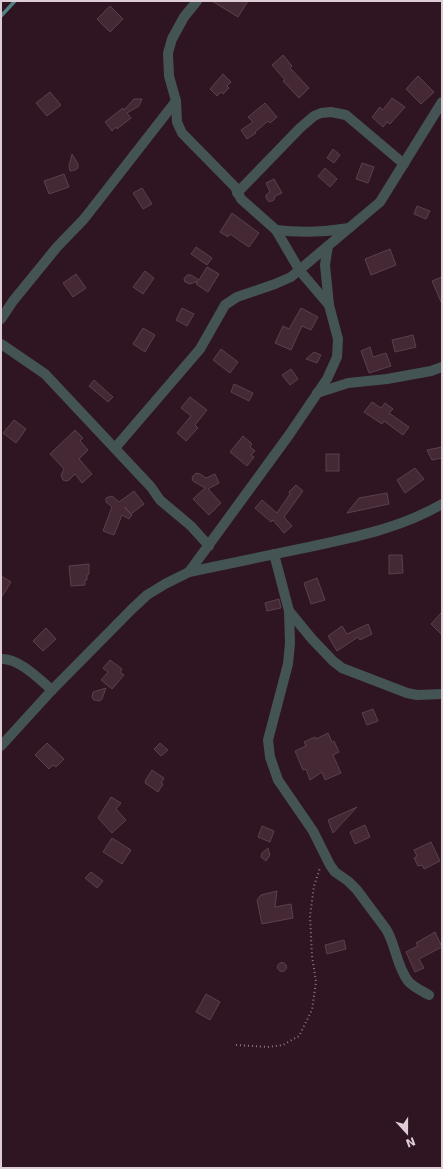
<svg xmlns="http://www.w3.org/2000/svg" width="443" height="1169" font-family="'DejaVu Sans',sans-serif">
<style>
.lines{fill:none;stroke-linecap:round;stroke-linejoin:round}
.stream{stroke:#538184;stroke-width:3.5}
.building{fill:#442935;stroke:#5c3f4c}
.path{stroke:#8e7882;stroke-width:2;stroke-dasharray:1 3;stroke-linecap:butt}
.minor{stroke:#445454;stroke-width:10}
</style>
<rect width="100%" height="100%" fill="#2e1521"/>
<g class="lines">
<path class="stream" d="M1 16 15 1"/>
</g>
<g class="building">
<path d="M212 1H248L238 17Z"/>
<path d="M110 6 123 19 110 32 97 19Z"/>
<path d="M283 55 292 66 290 68 309 88 299 98 283 81 285 80 272 65Z"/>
<path d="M223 74 231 82 227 86 229 88 223 94 221 92 217 96 210 89Z"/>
<path d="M418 76 434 92 421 104 406 89Z"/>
<path d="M50 92 61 105 47 116 36 103Z"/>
<path d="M392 98 405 107 390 124 387 122 383 127 372 117 380 107 383 110Z"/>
<path d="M134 99H142L139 106 127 113 131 118 117 129 116 127 112 131 105 122 123 108 124 110Z"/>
<path d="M265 103 277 117 270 123 268 121 255 132 256 133 247 139 241 130 253 122 248 117Z"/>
<path d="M333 149 340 155 334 163 327 158Z"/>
<path d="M72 154 78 164V168L75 170 70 171 69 166Z"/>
<path d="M362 163 374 167 368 183 356 179Z"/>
<path d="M325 168 337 179 330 187 318 176Z"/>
<path d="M64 174 69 187 49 194 44 181Z"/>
<path d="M274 179 282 193 275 196 274 200 269 202 266 198V195L270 192 266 183Z"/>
<path d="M142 188 152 204 143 209 133 193Z"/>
<path d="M417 206 430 211 426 219 414 214Z"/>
<path d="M232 213 259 233 249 247 230 234 228 237 220 232Z"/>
<path d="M196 247 212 258 207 265 191 254Z"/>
<path d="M390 249 396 265 371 275 365 259Z"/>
<path d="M207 267 219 274 208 292 196 284 198 281 190 284 185 282 184 279 187 275H191L199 280Z"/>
<path d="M145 271 154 278 143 294 133 287Z"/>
<path d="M76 274 86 288 73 297 63 283Z"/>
<path d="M442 277V304L432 281Z"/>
<path d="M182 308 194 314 187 326 176 320Z"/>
<path d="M301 308 318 317 311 330 302 326 291 350 275 343 283 326 289 329Z"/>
<path d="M143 328 155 335 145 352 133 344Z"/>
<path d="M413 335 416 347 395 352 392 340Z"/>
<path d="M370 347 373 357 386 353 391 366 369 373 361 351Z"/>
<path d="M221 349 238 362 230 373 213 360Z"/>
<path d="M314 352 321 355 317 363 306 359Z"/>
<path d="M291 369 298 379 290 385 282 375Z"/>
<path d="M94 380 113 397 108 402 89 386Z"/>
<path d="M234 384 253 393 249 401 231 392Z"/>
<path d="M190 397 207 410 195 425 198 428 186 441 177 433 191 416 181 408Z"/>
<path d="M372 402 381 408 385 403 393 409 389 413 409 427 403 435 384 421 382 424 364 412Z"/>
<path d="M14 420 26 429 16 443 3 433Z"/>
<path d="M75 430 83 438 80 441 88 450 79 459 92 474 82 483 75 474 69 480 66 481 63 480 61 475 64 469 50 454Z"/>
<path d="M243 436 252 444 250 447 255 451 251 455 254 457 247 466 230 452Z"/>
<path d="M442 447V458L432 460 427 450Z"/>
<rect x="326" y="454" width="13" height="17"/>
<path d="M415 468 424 479 405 493 397 480Z"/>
<path d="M196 473 200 474 206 478 215 474 219 483 208 489 221 503 209 515 193 499 205 488 193 481 192 477Z"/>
<path d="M296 485 303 491 284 517 292 526 284 533 273 520 271 522 255 508 262 500 277 513 290 494 289 492Z"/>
<path d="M134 491 144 504 131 514 125 507V508L132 515 129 519 122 515 114 535 103 531 112 507 106 502V498L112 496 119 502Z"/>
<path d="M387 493 389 504 347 513 359 498Z"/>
<path d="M389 555H402L403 573 389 574Z"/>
<path d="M89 564V574L87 575V580H85V585L71 586 69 566Z"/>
<path d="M1 576 11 582 1 598Z"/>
<path d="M317 578 325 600 311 604 304 583Z"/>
<path d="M279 599 281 608 267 611 265 603Z"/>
<path d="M442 612V635L431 624Z"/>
<path d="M368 624 372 634 360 640 358 637 337 651 328 636 342 626 347 634Z"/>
<path d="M46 628 56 639 43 651 33 641Z"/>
<path d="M110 660 122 669 120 672 124 675 112 689 101 680 108 672 103 668Z"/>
<path d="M106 688 102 699 100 701 94 700 92 698 93 692Z"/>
<path d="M373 709 378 721 367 725 362 713Z"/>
<path d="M328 733 332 742 334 741 339 752 333 755 341 773 325 780 322 772 310 780 306 769 303 770 295 751 306 746 304 742 315 737 316 739Z"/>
<path d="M47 743 64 759 56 767 53 765 49 769 35 755Z"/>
<path d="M160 743 168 750 161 756 154 749Z"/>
<path d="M152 770 164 778 161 783 163 784 158 792 145 783 146 781H145Z"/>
<path d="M111 797 121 803 116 809 126 820 112 833 98 818Z"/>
<path d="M357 807 333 833 328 820Z"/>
<path d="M365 825 370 837 355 844 350 832Z"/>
<path d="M262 826 274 831 270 842 258 837Z"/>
<path d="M112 838 131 850 122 864 103 852Z"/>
<path d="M431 842 440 861 424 869 422 865 418 866 414 858 417 856 414 850Z"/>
<path d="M268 848 270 855 266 861 261 857 262 853Z"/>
<path d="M91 872 103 881 97 888 85 878Z"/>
<path d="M277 891 275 907 291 904 293 918 262 924 257 900 261 895Z"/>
<path d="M435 932 442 947 419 959 424 968 415 972 406 952 418 946 416 943Z"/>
<path d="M344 940 346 949 327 954 325 945Z"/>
<circle cx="282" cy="967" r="4.5"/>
<path d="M206 994 220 1002 210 1020 196 1012Z"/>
</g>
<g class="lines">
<path class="path" d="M236 1045 267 1047 283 1045 299 1036 312 1010 316 982 312 956 310 916 314 886 320 868"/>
<g class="minor">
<path d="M237 193 300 128 314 116 321 113 331 112 346 115 404 164"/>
<path d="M276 230C300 233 325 232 349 228"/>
<path d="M328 246 325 265 329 305"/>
<path d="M1 319 13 301 57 247 84 219 176 101"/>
<path d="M1 344 45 374 151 487 160 500 191 526 209 546"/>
<path d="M317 393 348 383 387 379 431 371 442 367"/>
<path d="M115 448 200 349 225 305 237 297 275 284 291 277 380 202 442 102"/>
<path d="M274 554 289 611 290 643 288 664 268 740 270 757 278 780 313 831 330 865 335 872 348 881 357 890 386 929C396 945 396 965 408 981 413 987 422 991 429 995"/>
<path d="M189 572 289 435 327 379 337 357 338 339 329 305 300 271 276 230 241 199 235 187 182 133 177 122 176 101 169 76 168 53 172 39 184 17 197 1"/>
<path d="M289 611 312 639 333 661 342 668 407 693 417 695 442 694"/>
<path d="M1 659C19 658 39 679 52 690"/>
<path d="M1 746 52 690 132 609 147 595 165 584 189 572C229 564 269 555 309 547 355 537 401 528 442 504"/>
</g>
</g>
<rect width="443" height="1169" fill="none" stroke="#dfcdd5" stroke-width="4"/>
<g transform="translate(407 1133) rotate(159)" stroke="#2e1521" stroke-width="3" paint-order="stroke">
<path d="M0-3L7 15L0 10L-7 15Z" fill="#dfcdd5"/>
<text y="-6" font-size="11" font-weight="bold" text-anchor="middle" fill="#dfcdd5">N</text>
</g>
</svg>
